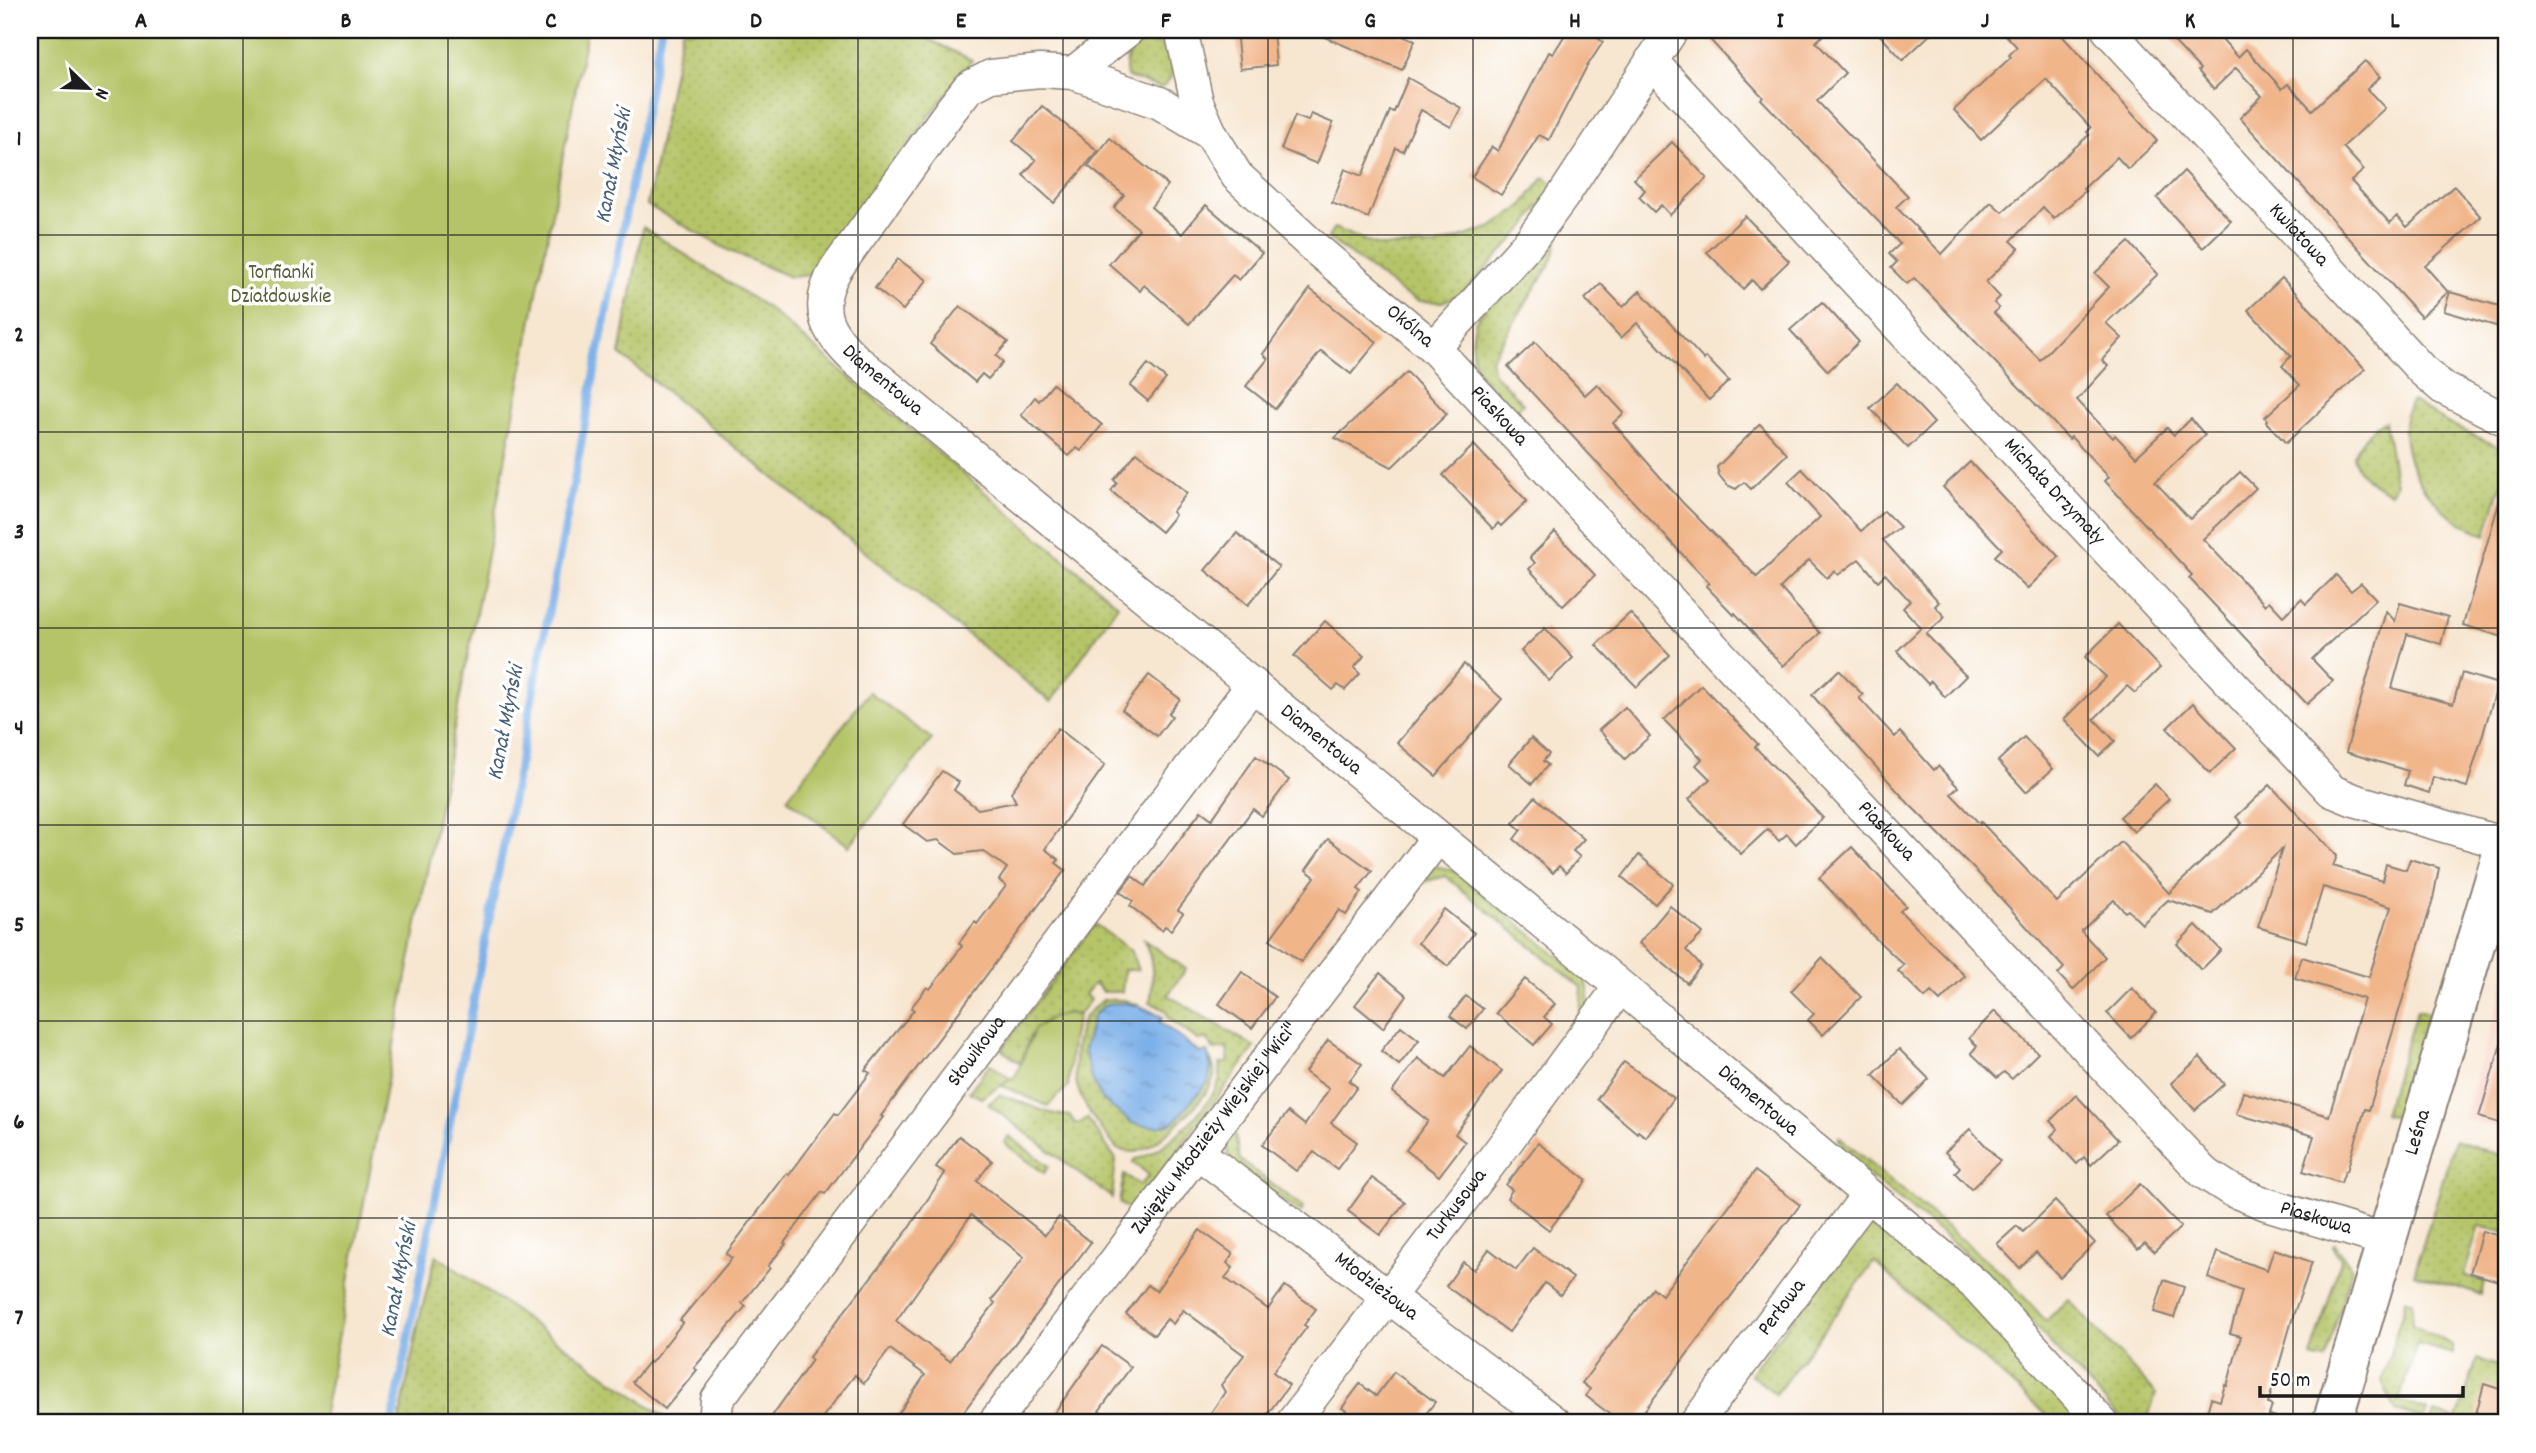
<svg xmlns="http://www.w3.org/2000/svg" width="2536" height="1453" font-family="Dekko,sans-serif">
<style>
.built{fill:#f6d2c4}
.grass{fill:url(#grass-dots);stroke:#687042;stroke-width:2}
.park{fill:#b5c467;stroke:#687042;stroke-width:2}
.water{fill:url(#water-ripples);stroke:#4c6682;stroke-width:2}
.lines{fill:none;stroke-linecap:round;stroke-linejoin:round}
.stream{stroke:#7bb0e9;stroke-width:8}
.building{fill:#f1b58a;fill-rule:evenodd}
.street-casing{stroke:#8a8176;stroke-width:35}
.secondary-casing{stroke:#8a8176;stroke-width:42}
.street{stroke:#fff;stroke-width:32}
.secondary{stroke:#fff;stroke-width:38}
.grid{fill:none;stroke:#1c1c1c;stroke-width:2;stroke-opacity:0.55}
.labels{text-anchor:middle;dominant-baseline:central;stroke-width:7;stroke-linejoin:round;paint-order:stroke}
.street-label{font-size:21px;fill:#1c1c1c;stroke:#fff}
.park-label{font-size:21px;fill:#595f3a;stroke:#fff}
.water-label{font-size:23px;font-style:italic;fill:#475f78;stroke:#fff}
.neatline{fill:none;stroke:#1c1c1c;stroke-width:2.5}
.grid-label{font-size:23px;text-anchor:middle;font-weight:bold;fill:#1c1c1c}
</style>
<defs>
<pattern id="grass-dots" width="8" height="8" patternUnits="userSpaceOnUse" patternTransform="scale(1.75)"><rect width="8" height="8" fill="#b5c467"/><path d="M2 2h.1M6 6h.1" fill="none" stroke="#9ba859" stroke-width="1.8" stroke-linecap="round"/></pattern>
<pattern id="water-ripples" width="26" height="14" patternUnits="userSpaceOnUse" patternTransform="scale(1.75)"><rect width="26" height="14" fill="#7bb0e9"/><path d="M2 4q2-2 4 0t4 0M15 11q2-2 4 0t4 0" fill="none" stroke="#648ebc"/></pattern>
</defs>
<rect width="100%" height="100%" fill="#fff"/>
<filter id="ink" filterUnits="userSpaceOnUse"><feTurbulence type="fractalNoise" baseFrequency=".0143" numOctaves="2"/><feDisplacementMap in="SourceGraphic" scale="14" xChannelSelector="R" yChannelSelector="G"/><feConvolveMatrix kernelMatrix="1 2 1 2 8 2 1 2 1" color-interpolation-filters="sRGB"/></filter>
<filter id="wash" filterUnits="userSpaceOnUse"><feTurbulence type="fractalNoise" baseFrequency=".00686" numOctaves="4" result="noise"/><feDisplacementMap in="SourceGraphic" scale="28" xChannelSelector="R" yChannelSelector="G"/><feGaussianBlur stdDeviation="1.57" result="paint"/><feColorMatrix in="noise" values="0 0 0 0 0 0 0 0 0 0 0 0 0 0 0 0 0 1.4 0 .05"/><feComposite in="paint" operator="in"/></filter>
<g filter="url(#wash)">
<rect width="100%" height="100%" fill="#f7e6d0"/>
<path class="built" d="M2506 978V1131L2464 1118Z"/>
<g class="grass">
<path d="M682 30H927L924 37 972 60 809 275 790 277 730 251 647 205Z"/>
<path d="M1148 42C1174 44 1182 73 1161 88L1127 77C1123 59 1129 47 1148 42Z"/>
<path d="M1594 171 1600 173 1558 236 1553 259 1491 359 1494 373 1523 404 1513 413C1483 379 1463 368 1476 320Z"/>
<path d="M1544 177 1555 185 1525 227 1461 295 1442 302 1418 301 1404 294 1328 238 1334 228 1378 246H1436L1492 227 1521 207Z"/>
<path d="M643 227 769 309 1118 605 1051 702 620 354Z"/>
<path d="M2412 401 2451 425 2506 450V469L2486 535C2445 519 2411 485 2405 442 2403 428 2403 413 2412 401Z"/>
<path d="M2385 421 2396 485 2391 493C2371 484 2359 477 2353 456 2361 442 2370 427 2385 421Z"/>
<path d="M1436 866 1454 871 1586 979 1589 992 1588 1014 1580 1015 1582 988 1445 876 1423 882 1421 873Z"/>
<path d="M1095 924 1131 951 1138 970H1124L1122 992H1103L1095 983 1085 994 1090 1000 1078 1015 1068 1013 1030 1036 1021 1064 1001 1049Z"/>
<path d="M1144 940 1186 969 1168 995 1255 1047 1159 1175 1133 1213 1119 1203 1124 1175 1140 1185 1149 1175 1133 1162 1135 1159C1162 1155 1210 1107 1219 1081 1221 1076 1220 1069 1220 1064L1229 1062 1227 1048 1214 1050 1206 1039 1198 1040 1168 1018 1167 1011 1150 1002C1154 979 1154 962 1144 940Z"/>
<path d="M1104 999 1125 1000 1140 1006 1123 1003 1211 1067 1208 1056C1212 1061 1215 1068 1214 1076 1210 1097 1159 1145 1139 1151 1132 1153 1124 1151 1117 1149 1103 1131 1086 1112 1078 1089 1072 1070 1075 1036 1084 1018 1088 1011 1098 1005 1104 999Z"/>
<path d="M2417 1010 2428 1013 2396 1118 2384 1114Z"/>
<path d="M990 1064 1011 1079 981 1098 969 1092Z"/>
<path d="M1000 1095C1024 1101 1044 1115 1070 1116L1076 1124 1083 1122 1087 1118 1116 1159 1112 1198 988 1104Z"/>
<path d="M1234 1129 1240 1160 1303 1207 1301 1213 1234 1166C1227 1154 1225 1146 1228 1133Z"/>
<path d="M1009 1136 1049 1166 1044 1173 1004 1143Z"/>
<path d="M1839 1137 2004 1275 2046 1321 2068 1299 2156 1394 2146 1423H2125L1987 1275 1958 1247 1850 1160 1838 1145Z"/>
<path d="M2455 1140 2506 1157V1233L2479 1226 2464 1275 2484 1281 2481 1295 2414 1274Z"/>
<path d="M1867 1227 1889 1230 1919 1253 2088 1423H2055L1874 1262 1776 1394 1750 1374 1851 1242Z"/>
<path d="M2335 1244 2352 1269 2325 1360 2311 1357 2341 1259 2332 1246Z"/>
<path d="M436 1255 673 1423H399L419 1320Z"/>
<path d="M2406 1300 2412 1301V1325L2453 1345V1354L2417 1344 2399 1401 2427 1410 2424 1420 2396 1411 2382 1381Z"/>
<path d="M2477 1359 2506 1369V1423L2431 1422 2434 1413 2457 1419Z"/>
</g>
<g class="park">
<path d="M30 30H587L322 1423H30Z"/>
<path d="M869 692 932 739 849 846 787 798Z"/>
<path d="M1068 1013 1078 1015 1072 1041 1068 1086 1048 1106 1002 1086 1016 1075 1035 1028 1051 1018Z"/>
</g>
<path class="water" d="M1123 1003 1140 1006 1163 1017 1160 1022 1200 1053 1207 1051 1211 1067 1208 1082 1174 1122 1157 1127 1132 1123 1102 1099 1091 1077 1084 1050 1093 1016 1106 1004Z"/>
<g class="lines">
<path class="stream" d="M392 1423 661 30"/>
</g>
<g id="blocks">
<g class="building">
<path d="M1236 30H1273L1276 65 1240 69Z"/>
<path d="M1308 30H1390L1415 40 1402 70Z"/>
<path d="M1568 30H1604L1599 39 1603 42 1586 68 1549 140 1539 135 1501 195 1472 177 1492 147 1498 151 1549 52 1553 54Z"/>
<path d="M1701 30H1828L1816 42 1845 73 1817 101 1908 196 1896 207 1942 254 1991 202 2002 212 2089 135 2087 132 2091 128 2046 79 1981 140 1954 110 2011 57 2009 55 2017 47 2001 30H2057L2157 141 2128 169 2117 157 2083 189 2085 191 2054 219 2043 207 2011 241 2019 248 1986 282 2000 297 1994 303 1999 308 1994 313 2040 360 2109 287 2095 273 2129 242 2143 258 2158 274 2106 323 2122 338 2102 360 2108 366 2077 400 2113 438 2115 435 2136 457 2167 428 2174 435 2191 419 2205 435 2155 482 2190 519 2240 472 2256 488 2203 539 2265 605 2269 601 2283 616 2301 599 2306 604 2336 575 2351 591 2361 583 2376 599 2312 659 2333 681 2307 704 2189 578 2192 575 2105 481 2109 477 2071 437 2069 439 1918 282 1914 278 1907 284 1891 268 1897 262 1889 254 1900 244 1761 99 1763 97Z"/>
<path d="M1875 30H1935L1903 60Z"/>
<path d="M2163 30H2214L2238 57 2246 49 2282 89 2288 84 2312 110 2365 61 2380 77 2367 89 2385 108 2343 147 2364 170 2351 181 2390 223 2397 216 2407 227 2454 186 2481 217 2425 266 2448 292 2421 317 2240 118 2262 96 2236 68 2214 89 2198 71 2200 69Z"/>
<path d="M1408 78 1461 108 1451 127 1421 110 1403 151 1396 148 1368 218 1332 203 1345 169 1362 176 1390 111 1394 112Z"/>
<path d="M1042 106 1098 151 1054 203 1023 175 1036 160 1013 141Z"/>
<path d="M1311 114 1333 123 1317 164 1281 149 1295 116 1308 121Z"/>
<path d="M1110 138 1168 185 1151 207 1182 234 1206 205 1262 253 1239 280 1233 275 1189 324 1144 285 1140 291 1109 264 1139 229 1114 208 1124 195 1088 166Z"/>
<path d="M1672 142 1707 178 1670 215 1661 205 1654 212 1639 197 1645 190 1634 179Z"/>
<path d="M2184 171 2231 221 2203 248 2157 198Z"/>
<path d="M1745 216 1789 261 1760 289 1752 280 1743 289 1707 252Z"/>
<path d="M898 259 927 280 903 310 875 288Z"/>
<path d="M2282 278 2365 369 2286 443 2266 422 2267 420 2265 417 2300 385 2282 366 2291 356 2248 310Z"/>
<path d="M1601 284 1623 307 1640 291 1704 360 1706 357 1729 381 1709 400 1637 323 1621 338 1585 299Z"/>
<path d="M1310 289 1377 342 1351 374 1321 351 1275 409 1246 386 1268 359 1263 354Z"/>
<path d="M2450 292 2506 308V329L2444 311Z"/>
<path d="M1822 302 1859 342 1828 371 1790 330Z"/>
<path d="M960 306 1008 342 996 356 1003 362 988 379 982 374 975 382 930 344Z"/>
<path d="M1535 342 1585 395 1597 384 1624 413 1613 423 1683 503 1757 577 1820 517 1788 482 1802 469 1861 531 1884 511 1900 527 1883 540 1939 602 1935 606 1945 617 1926 634 1966 676 1945 697 1931 681 1928 684 1897 651 1921 628 1903 608 1910 601 1885 574 1878 581 1859 559 1838 575 1834 571 1827 578 1809 560 1780 588 1820 633 1783 666 1735 613 1734 615 1706 586 1709 583 1508 367Z"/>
<path d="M1148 364 1166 379 1148 401 1130 386Z"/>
<path d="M1407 372 1447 414 1392 467 1335 438Z"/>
<path d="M1897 383 1934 423 1908 448 1870 408Z"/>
<path d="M1053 384 1102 425 1081 451 1077 448 1069 456 1021 415 1035 397 1039 401Z"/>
<path d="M1760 424 1787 454 1751 489 1744 482 1736 489 1727 485 1719 475 1717 467Z"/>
<path d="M1474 445 1527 501 1501 526 1498 523 1493 529 1443 475Z"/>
<path d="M1137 452 1187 493 1172 512 1175 515 1161 532 1111 491 1117 483 1114 480Z"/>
<path d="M1970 462 2059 557 2027 589 1995 556 2002 549 1943 487Z"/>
<path d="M2501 496 2506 497V638L2463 625Z"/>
<path d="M1555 532 1595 575 1563 606 1529 569 1535 563 1530 557Z"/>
<path d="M1237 533 1279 567 1248 605 1205 570Z"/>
<path d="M2400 603 2448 617 2441 644 2407 634 2392 688 2453 704 2462 673 2498 684 2467 787 2433 777 2429 793 2404 785 2408 771 2346 752 2386 611 2395 621Z"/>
<path d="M1630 613 1670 655 1637 687 1596 645Z"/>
<path d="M1325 621 1364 656 1354 668 1360 674 1345 690 1338 685 1333 690 1294 656Z"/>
<path d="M2118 624 2160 668 2135 693 2127 686 2094 719 2115 741 2099 756 2064 719 2106 677 2085 657Z"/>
<path d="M1545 628 1573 658 1549 681 1521 651Z"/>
<path d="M1464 664 1502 699 1436 776 1397 743Z"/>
<path d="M1839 670 1863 695 1859 698 1895 737 1900 732 1934 770 1938 766 1958 787 1951 794 1980 824 1981 822 2057 902 2121 842 2169 893 2242 823 2236 817 2270 785 2337 856 2333 866 2382 881 2386 864 2406 870 2410 859 2439 868 2433 899 2369 1110 2365 1109 2347 1171H2345L2341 1183 2303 1171 2314 1136 2236 1114 2243 1092 2329 1116 2364 999 2295 978 2302 957 2369 977 2391 907 2323 887 2306 942 2258 927 2282 849 2213 914 2168 900 2142 924 2128 910 2125 912 2114 900 2081 931 2105 957 2073 990 2058 974 2064 968 1979 874 1909 804 1812 695Z"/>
<path d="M1149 675 1180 699 1169 713 1172 716 1157 736 1122 710Z"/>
<path d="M1701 685 1758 744 1755 747 1823 818 1796 844 1787 834 1779 841 1768 829 1741 854 1689 799 1710 779 1696 765 1702 759 1664 720Z"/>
<path d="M2193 703 2236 748 2210 773 2167 728Z"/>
<path d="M1625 707 1650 736 1625 759 1599 730Z"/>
<path d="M1058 728 1105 765 1045 849 1059 860 1056 863 1065 870 881 1116 883 1117 825 1194 822 1192 784 1243 786 1244 768 1266 770 1268 742 1303 746 1306 694 1368 697 1370 665 1409 632 1382 649 1361 651 1363 683 1322 680 1320 732 1258 726 1254 787 1173 789 1175 835 1113 838 1115 870 1073 865 1070 914 1010 911 1008 927 987 930 989 962 946 959 943 975 922 977 924 1006 886 999 880 1007 868 983 851 957 854 938 840 927 842 903 824 942 771 959 782 954 790 978 809 1016 802 1011 792Z"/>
<path d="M2024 737 2053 769 2026 792 1998 761Z"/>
<path d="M1531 738 1549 754 1543 761 1548 765 1532 784 1509 764Z"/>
<path d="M1256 756 1289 780 1262 816 1253 809 1178 910 1183 913 1171 930 1165 926 1162 930 1130 906 1133 901 1120 892 1132 876 1145 886 1201 811 1212 819Z"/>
<path d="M2155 784 2169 799 2134 832 2120 817Z"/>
<path d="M1535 797 1584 839 1573 851 1580 857 1566 873 1559 866 1553 873 1514 839 1521 830 1513 823Z"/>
<path d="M1328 839 1372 871 1358 889 1362 892 1346 915 1339 910 1301 962 1270 939 1315 877 1306 870Z"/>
<path d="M1852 847 1906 906 1900 911 1965 976 1940 1001 1931 992 1925 998 1898 971 1904 965 1873 936 1819 878Z"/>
<path d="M1639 855 1673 884 1655 904 1622 877Z"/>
<path d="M1670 906 1703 933 1686 950 1701 966 1687 983 1639 943Z"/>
<path d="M1444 909 1474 933 1448 966 1418 943Z"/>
<path d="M2196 925 2221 950 2201 970 2177 944Z"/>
<path d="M1822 958 1861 997 1823 1035 1808 1020 1814 1014 1791 991Z"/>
<path d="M1242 972 1275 997 1252 1028 1219 1004Z"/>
<path d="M1380 973 1406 995 1383 1028 1355 1005Z"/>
<path d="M1525 979 1555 1004 1544 1017 1552 1024 1534 1045 1496 1013Z"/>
<path d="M2132 988 2156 1013 2131 1038 2107 1013Z"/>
<path d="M1466 996 1483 1009 1467 1029 1450 1016Z"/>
<path d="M1995 1011 2038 1053 2012 1079 2004 1072 1997 1078 1971 1053 1977 1046 1969 1038Z"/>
<path d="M1401 1026 1419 1040 1399 1065 1381 1051Z"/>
<path d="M1328 1040 1362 1064 1349 1081 1357 1087 1331 1123 1357 1142 1337 1169 1314 1152 1296 1171 1262 1145 1288 1112 1305 1125 1329 1089 1305 1072Z"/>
<path d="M2501 1044 2506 1045V1125L2479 1117Z"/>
<path d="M1470 1046 1502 1071 1455 1134 1465 1142 1439 1176 1406 1150 1428 1121 1392 1092 1418 1058 1445 1078Z"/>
<path d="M1899 1049 1929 1079 1903 1105 1873 1075Z"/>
<path d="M2200 1057 2224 1084 2195 1110 2171 1083Z"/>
<path d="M1624 1062 1674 1098 1646 1137 1638 1131 1637 1133 1597 1099Z"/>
<path d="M2076 1095 2118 1140 2091 1165 2084 1157 2077 1164 2051 1136 2058 1129 2050 1121Z"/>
<path d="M1970 1129 2000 1161 1971 1189 1955 1173 1960 1167 1945 1152Z"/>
<path d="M959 1136 992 1161 977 1181 1045 1235 1059 1217 1091 1242 955 1423H892L925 1375 890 1349 864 1383 855 1375 818 1423H767L812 1360 809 1357 907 1231 945 1173 936 1167ZM971 1215 1024 1257 992 1300 995 1303 950 1361 896 1321Z"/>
<path d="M1538 1143 1587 1180 1549 1230 1507 1198 1512 1190 1506 1185Z"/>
<path d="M1755 1171 1800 1205 1635 1423H1621L1586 1396 1590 1389 1582 1383 1653 1288 1662 1295Z"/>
<path d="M1372 1178 1405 1202 1380 1235 1348 1211Z"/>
<path d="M2140 1184 2181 1227 2154 1252 2145 1243 2138 1249 2106 1216Z"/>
<path d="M2055 1201 2095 1243 2060 1277 2036 1252 2020 1268 1997 1244 2017 1226 2023 1232Z"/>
<path d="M1200 1230 1233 1254 1227 1263 1233 1268 1225 1278 1268 1309 1285 1286 1316 1309 1304 1325 1307 1327 1273 1372 1289 1385 1261 1423H1204L1225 1392 1221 1385 1244 1355 1183 1310 1173 1324 1167 1319 1154 1335 1126 1314 1148 1285 1156 1291Z"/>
<path d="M2482 1231 2506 1238V1283L2470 1273Z"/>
<path d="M1533 1248 1573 1278 1560 1295 1545 1283 1509 1332 1446 1286 1463 1262 1474 1270 1489 1249 1516 1270Z"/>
<path d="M2274 1249 2312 1262 2294 1313 2268 1404 2272 1406 2269 1415 2276 1417 2275 1423H2204L2211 1398 2220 1401 2225 1385 2227 1386 2241 1336 2230 1333 2242 1291 2208 1278 2217 1252 2267 1270Z"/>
<path d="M2164 1280 2184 1287 2174 1318 2154 1312Z"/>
<path d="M1102 1346 1131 1367 1099 1411 1116 1423H1047Z"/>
<path d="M1394 1372 1435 1402 1419 1423H1364L1342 1408 1360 1384 1376 1396Z"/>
<path d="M2484 1384 2506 1391V1423L2476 1414Z"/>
</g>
</g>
</g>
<g filter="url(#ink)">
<use href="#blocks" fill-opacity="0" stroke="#8a8176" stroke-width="2"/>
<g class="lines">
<defs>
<g id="street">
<path id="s1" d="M1181 30 1197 102 1211 134 1237 176 1316 249 1434 348 1527 245 1563 196 1672 30"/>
<path id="s2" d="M2108 30 2422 370 2443 388 2506 420"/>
<path id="s3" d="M1651 61 2332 791 2354 800 2506 844"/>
<path d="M1073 73 1128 30"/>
<path id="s4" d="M1211 134 1160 103 1073 73 1040 71 991 76 968 88 950 111 836 269C812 309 827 333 857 361L1614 981 1977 1286 2102 1423"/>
<path id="s5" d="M1434 348 2203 1172 2231 1190 2266 1204 2387 1241"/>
<path id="s6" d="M1197 1152 1555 1423"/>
<path id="s7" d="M715 1423 717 1400 1253 684"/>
<path id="s8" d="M994 1423 1197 1152 1437 838"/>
<path id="s9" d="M1292 1423 1504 1145 1620 987"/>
<path id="s10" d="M1696 1423 1868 1195"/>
</g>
<g id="secondary">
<path id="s11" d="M2332 1423 2506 841"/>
</g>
</defs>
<use href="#street" class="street-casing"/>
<use href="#secondary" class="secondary-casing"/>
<use href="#street" class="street"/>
<use href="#secondary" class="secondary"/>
</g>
</g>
<path class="grid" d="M243 30V1423M448 30V1423M653 30V1423M858 30V1423M1063 30V1423M1268 30V1423M1473 30V1423M1678 30V1423M1883 30V1423M2088 30V1423M2293 30V1423M30 235H2506M30 432H2506M30 628H2506M30 825H2506M30 1021H2506M30 1218H2506"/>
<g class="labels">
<g class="street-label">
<text stroke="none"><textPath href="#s2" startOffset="280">Kwiatowa</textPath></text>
<text stroke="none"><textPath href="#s1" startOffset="387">Okólna</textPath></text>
<text stroke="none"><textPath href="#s4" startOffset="621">Diamentowa</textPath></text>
<text stroke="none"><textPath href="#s5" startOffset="94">Piaskowa</textPath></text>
<text stroke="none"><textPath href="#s3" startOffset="590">Michała Drzymały</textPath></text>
<text stroke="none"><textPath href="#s4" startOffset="1188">Diamentowa</textPath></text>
<text stroke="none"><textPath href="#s5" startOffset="662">Piaskowa</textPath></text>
<text stroke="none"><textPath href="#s7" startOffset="458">Słowikowa</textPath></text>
<text stroke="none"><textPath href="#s4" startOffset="1755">Diamentowa</textPath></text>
<text stroke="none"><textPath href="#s8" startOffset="368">Związku Młodzieży Wiejskiej "Wici"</textPath></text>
<text stroke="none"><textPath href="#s11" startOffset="303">Leśna</textPath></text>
<text stroke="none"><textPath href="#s9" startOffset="273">Turkusowa</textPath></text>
<text stroke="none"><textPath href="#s5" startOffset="1250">Piaskowa</textPath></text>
<text stroke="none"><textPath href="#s6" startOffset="224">Młodzieżowa</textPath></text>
<text stroke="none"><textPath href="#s10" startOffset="144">Perłowa</textPath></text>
</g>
<g class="park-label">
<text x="281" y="274">Torfianki<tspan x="281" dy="24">Działdowskie</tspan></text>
</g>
<g class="water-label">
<text transform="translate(615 166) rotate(-79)">Kanał Młyński</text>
<text transform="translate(507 723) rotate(-79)">Kanał Młyński</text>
<text transform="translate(400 1280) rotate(-79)">Kanał Młyński</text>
</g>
</g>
<rect width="2536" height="1453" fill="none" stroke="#fff" stroke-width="77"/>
<g transform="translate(88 88) rotate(113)" stroke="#ffffff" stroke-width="5" paint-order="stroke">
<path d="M0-5L12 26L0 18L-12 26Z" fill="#1c1c1c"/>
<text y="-10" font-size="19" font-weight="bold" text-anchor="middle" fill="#1c1c1c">N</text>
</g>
<path d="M2260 1386v10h203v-10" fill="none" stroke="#1c1c1c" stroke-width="3.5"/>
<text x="2270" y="1386" font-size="21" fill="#1c1c1c" stroke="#ffffff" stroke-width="5" paint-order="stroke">50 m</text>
<rect x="38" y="38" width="2460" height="1376" class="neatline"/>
<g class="grid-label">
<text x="141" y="27">A</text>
<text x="346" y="27">B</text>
<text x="551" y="27">C</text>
<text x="756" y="27">D</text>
<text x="961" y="27">E</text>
<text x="1166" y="27">F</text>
<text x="1370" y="27">G</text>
<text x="1575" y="27">H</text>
<text x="1780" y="27">I</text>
<text x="1985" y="27">J</text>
<text x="2190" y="27">K</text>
<text x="2395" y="27">L</text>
<text x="19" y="145">1</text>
<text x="19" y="341">2</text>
<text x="19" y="538">3</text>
<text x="19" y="734">4</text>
<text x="19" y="931">5</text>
<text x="19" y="1128">6</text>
<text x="19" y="1324">7</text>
</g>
</svg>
